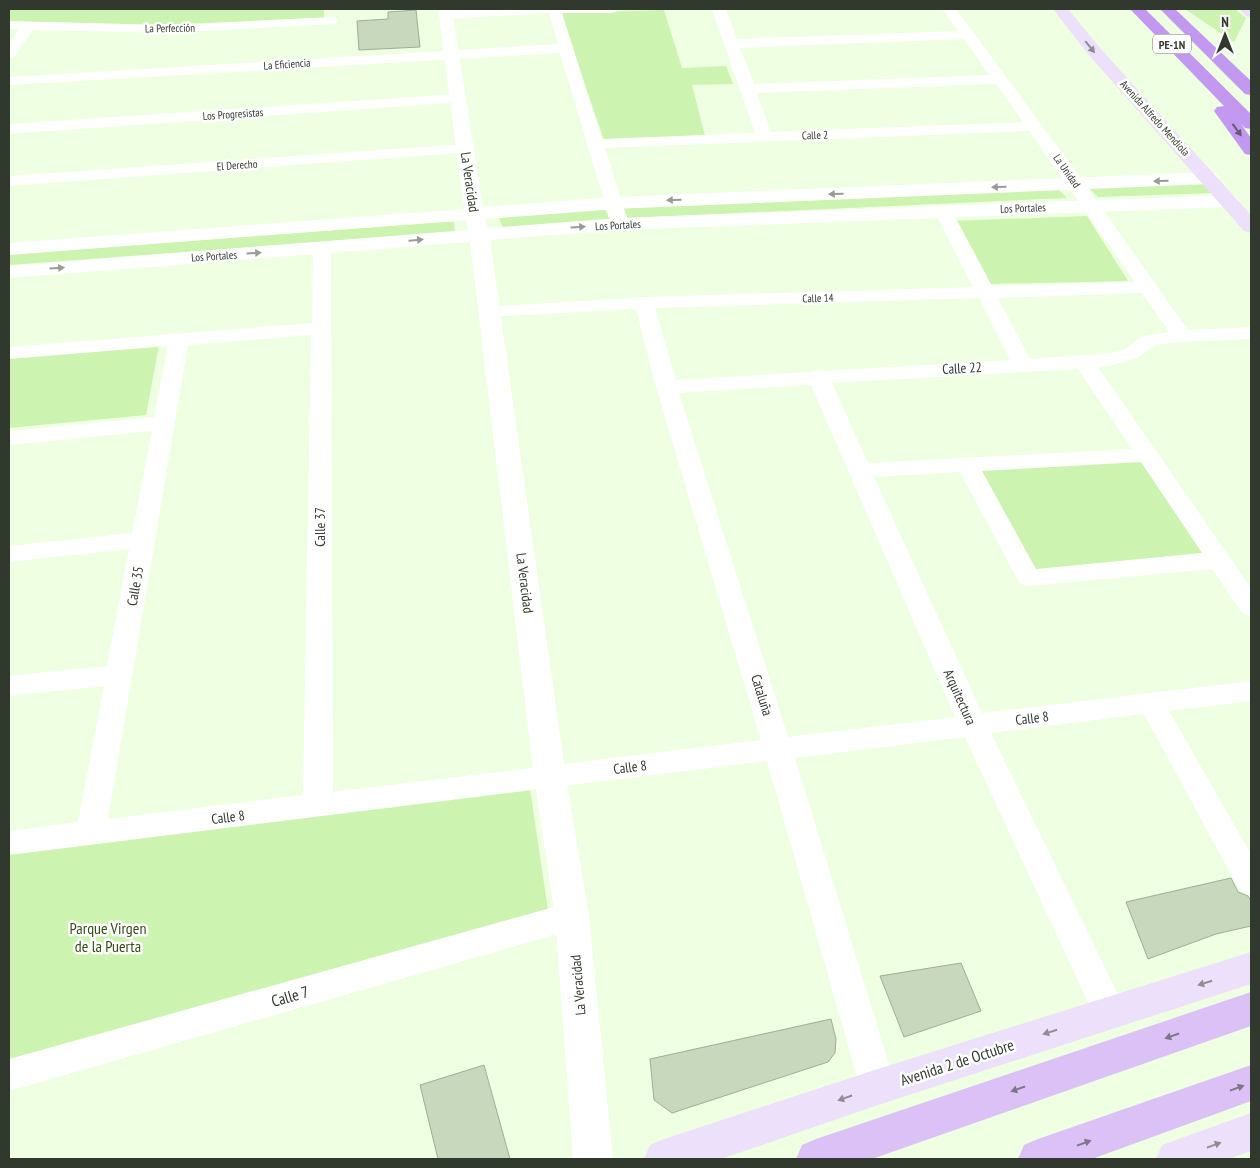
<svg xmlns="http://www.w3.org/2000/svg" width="1260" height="1168" font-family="'PT Sans Narrow',sans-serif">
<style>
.green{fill:#ccf3af}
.building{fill:#c8d8bc;stroke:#9eae93}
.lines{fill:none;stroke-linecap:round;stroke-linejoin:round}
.minor{fill:#fff;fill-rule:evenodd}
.tertiary{fill:#fff;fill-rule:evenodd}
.secondary{fill:#ede0fa;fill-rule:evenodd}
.primary{fill:#dbc1f6;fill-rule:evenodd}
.motorway{fill:#c398f0;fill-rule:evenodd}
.oneway{fill:#8f8c94}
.oneway2{fill:#645a71}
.oneway3{fill:#989c96}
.oneway4{fill:#7d7687}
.labels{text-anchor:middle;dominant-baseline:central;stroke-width:5;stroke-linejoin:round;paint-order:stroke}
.far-street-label{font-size:11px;fill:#31382d;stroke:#fff}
.shield{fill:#fff;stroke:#6f746c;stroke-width:1}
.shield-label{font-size:12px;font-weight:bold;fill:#31382d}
.street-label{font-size:14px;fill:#31382d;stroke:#fff}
.near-park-label{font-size:16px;fill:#314d16;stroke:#fff}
.near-street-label{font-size:16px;fill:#31382d;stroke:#fff}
</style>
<rect width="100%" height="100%" fill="#eeffe2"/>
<g class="green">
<path d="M9 9H324V18L181 26 9 22Z"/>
<path d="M1185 9H1235L1246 18 1234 42Z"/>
<path d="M664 10 682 68 726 66 733 84 692 85 705 136 604 140 560 13Z"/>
<path d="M1204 183 1214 193 1098 197 1090 189 1093 187Z"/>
<path d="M1057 188 1067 198 629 218 623 217 619 209 624 207Z"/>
<path d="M605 210 611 221 503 228 499 218Z"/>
<path d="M1087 216 1128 281 989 284 954 221Z"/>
<path d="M446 222H454L455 232 9 265V254Z"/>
<path d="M159 345 146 415 9 428V357Z"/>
<path d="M1145 459 1210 556 1031 573 975 468Z"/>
<path d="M530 789 548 910 9 1064V853Z"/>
</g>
<g class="building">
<path d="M416 10 420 47 359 50 357 21 388 19V12Z"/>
<path d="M1231 878 1238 892 1248 896 1251 901V926L1216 934 1148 959 1126 902Z"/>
<path d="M961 963 981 1011 904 1037 880 976Z"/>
<path d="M831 1019 836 1039 835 1053 828 1062 672 1113 654 1100 650 1059Z"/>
<path d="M484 1065 510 1159H438L420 1085Z"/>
</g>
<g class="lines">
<g class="minor">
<path d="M485 9H618L616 12 611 13H562L602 139 755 133 712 9H726L737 39 958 31 942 9H956L1074 169 1188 330 1251 327V339L1182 342 1156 345 1137 358 1113 365 1098 367 1251 588V616L1242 613 1212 569 1029 586 1020 584 960 472 874 477 982 713 1251 681V701L1169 711 1251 854V895L1240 891 1144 714 991 733 1127 1013 1122 1024 1110 1028 1098 1024 965 737 795 758 896 1087 890 1099 878 1104 866 1099 860 1087 767 761 9 855V831L78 822 104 686 9 696V676L107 666 129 549 9 562V546L132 533 152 431 9 445V431L154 417 168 346 9 359V347L312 323 313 247 316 243 322 242 328 243 331 247 333 792 761 740 656 387 636 309 489 317 482 315 479 311 482 307 644 297 973 287 934 211 937 207 943 206 949 207 952 211 992 286 1135 282 1029 131 605 148 629 224 626 228 620 229 614 228 611 224 560 53 9 85V77L558 44 549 13 446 19 439 15 446 11ZM964 39 989 75 754 84 740 48ZM996 84 1023 122 771 132 757 93ZM1142 293 1169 332 1143 336 1123 350 1111 353 1030 359 998 298ZM979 298 1010 360 824 371 818 370 810 372 676 380 655 308ZM311 335 303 795 108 819 188 345ZM1078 369 1132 449 868 463 832 383ZM811 385 955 717 788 737 679 393ZM1141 462 1202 553 1036 569 982 471Z"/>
<path d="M331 17 336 18 338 21 336 24 166 33 33 30 14 57 9 58V44L19 29H9V21L166 25Z"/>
<path d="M458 94 463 96 466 99 463 102 9 134V124Z"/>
<path d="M465 144 471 146 473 149 471 152 9 186V176Z"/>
<path d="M572 902 583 906 588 916 583 926 572 930 9 1091V1059Z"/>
</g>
<path class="tertiary" d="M438 9H452L483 207 613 197 1210 172 1217 174 1219 178 1217 182 1210 184 613 209 485 219 488 228 620 218 1229 195 1236 197 1239 201 1236 205 1229 207 620 230 490 240 566 777 589 916 613 1159H573L555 916 534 777 470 242 9 278V266L468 230 466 220 9 255V243L464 209Z"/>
<g class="secondary">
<path d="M1053 9H1068L1100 48 1251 215V233L1244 231 1088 54Z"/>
<path d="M1239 9H1251V17L1246 16Z"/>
<path d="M1251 952V984L878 1105 721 1159H644L650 1145 664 1139 878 1069Z"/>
<path d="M1251 1113V1151L1229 1159H1156L1162 1145Z"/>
</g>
<g class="primary">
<path d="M1251 992V1026L872 1159H796L802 1145 816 1139Z"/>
<path d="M1251 1065V1101L1092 1159H1018L1024 1145 1038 1139Z"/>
</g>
<g class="motorway">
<path d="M1130 9H1145L1251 114V129L1245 128 1241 124 1251 138V155L1245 154 1214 111 1217 107 1224 106Z"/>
<path d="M1160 9H1175L1251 81V95L1245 94Z"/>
</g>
</g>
<defs><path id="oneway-solid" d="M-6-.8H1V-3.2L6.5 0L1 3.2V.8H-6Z" transform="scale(1.25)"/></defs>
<g class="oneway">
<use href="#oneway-solid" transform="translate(1090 47) rotate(51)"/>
<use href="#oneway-solid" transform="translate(1205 983) rotate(162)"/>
<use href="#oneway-solid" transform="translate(1050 1032) rotate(162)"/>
<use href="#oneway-solid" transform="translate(845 1098) rotate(161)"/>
<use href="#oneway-solid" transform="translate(1214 1145) rotate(-20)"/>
</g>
<use class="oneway2" href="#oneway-solid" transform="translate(1237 130) rotate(54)"/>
<g class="oneway3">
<use href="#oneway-solid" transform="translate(1161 181) rotate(178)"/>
<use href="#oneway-solid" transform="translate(999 187) rotate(178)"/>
<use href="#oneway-solid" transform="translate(836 194) rotate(178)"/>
<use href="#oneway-solid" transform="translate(674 200) rotate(178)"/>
<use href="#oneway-solid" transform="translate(578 227) rotate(-4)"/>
<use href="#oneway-solid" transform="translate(416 240) rotate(-5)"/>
<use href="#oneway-solid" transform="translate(254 253) rotate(-4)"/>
<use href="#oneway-solid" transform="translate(57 268) rotate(-4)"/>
</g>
<g class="oneway4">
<use href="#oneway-solid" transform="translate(1172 1036) rotate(161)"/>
<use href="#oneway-solid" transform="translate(1237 1088) rotate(-20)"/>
<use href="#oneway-solid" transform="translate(1018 1089) rotate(161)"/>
<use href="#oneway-solid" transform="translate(1084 1143) rotate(-20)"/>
</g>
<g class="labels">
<g class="far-street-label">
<text transform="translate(170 28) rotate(-1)">La Perfección</text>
<text transform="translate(287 64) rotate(-4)">La Eficiencia</text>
<text transform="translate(233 114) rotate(-4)">Los Progresistas</text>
<text transform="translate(1155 118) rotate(48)">Avenida Alfredo Mendiola</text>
<text transform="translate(815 135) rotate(-2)">Calle 2</text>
<text transform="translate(237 165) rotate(-4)">El Derecho</text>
<text transform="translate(1067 171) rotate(55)">La Unidad</text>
<text transform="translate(1023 208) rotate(-2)">Los Portales</text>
<text transform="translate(618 225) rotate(-3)">Los Portales</text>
<text transform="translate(214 256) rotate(-4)">Los Portales</text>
<text transform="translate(818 298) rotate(-2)">Calle 14</text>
</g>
<rect class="shield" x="1153" y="34.5" width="38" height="19" rx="4"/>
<g class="shield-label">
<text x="1172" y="44">PE-1N</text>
</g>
<g class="street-label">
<text transform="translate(470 182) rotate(82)">La Veracidad</text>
<text transform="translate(962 368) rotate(-3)">Calle 22</text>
<text transform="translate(320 527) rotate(-90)">Calle 37</text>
<text transform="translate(525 583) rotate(83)">La Veracidad</text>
<text transform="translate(135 586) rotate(-80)">Calle 35</text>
<text transform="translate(762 695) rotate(73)">Cataluña</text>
<text transform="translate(960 697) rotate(66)">Arquitectura</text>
<text transform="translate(1032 718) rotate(-7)">Calle 8</text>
<text transform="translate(630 767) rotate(-7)">Calle 8</text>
<text transform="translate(228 817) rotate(-7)">Calle 8</text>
<text transform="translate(578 985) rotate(-95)">La Veracidad</text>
</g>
<g class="near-park-label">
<text x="108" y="928">Parque Virgen<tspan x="108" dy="18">de la Puerta</tspan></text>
</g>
<g class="near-street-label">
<text transform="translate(290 996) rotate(-16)">Calle 7</text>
<text transform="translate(957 1062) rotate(-18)">Avenida 2 de Octubre</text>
</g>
</g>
<rect width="1260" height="1168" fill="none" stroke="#31382d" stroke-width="20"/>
<g transform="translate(1225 35)" stroke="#ffffff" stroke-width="4" paint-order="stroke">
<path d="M0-4L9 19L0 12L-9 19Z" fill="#31382d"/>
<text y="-8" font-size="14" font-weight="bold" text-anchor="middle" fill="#31382d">N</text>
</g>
</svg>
